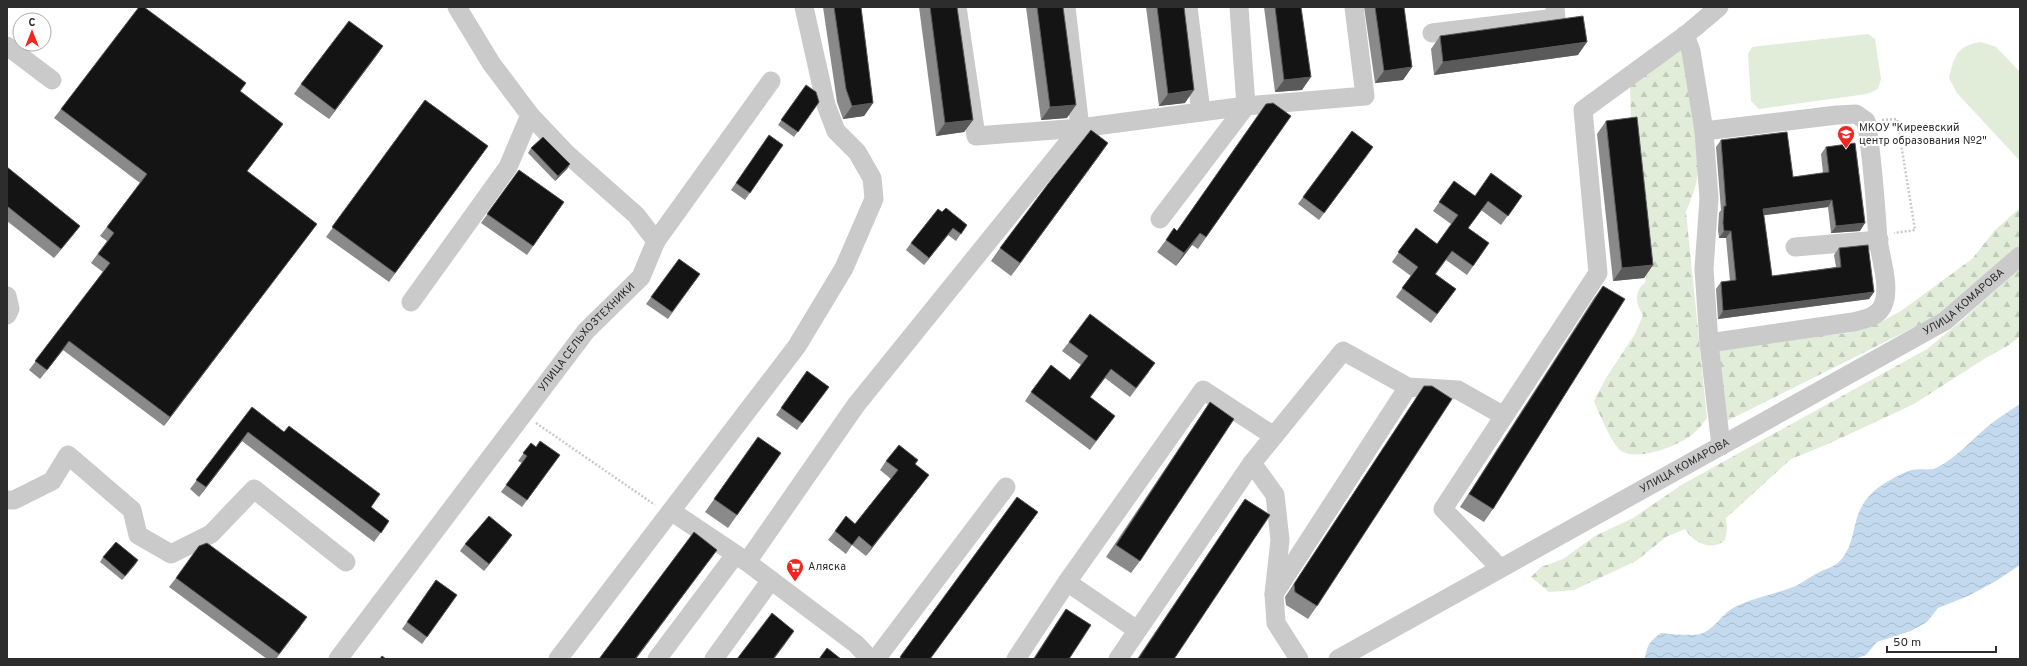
<svg xmlns="http://www.w3.org/2000/svg" width="2027" height="666" font-family="Overpass,sans-serif">
<style>
.forest{fill:url(#forest-firs)}
.pitch{fill:#e1ecd9}
.water{fill:url(#water-waves)}
.lines{fill:none;stroke-linecap:round;stroke-linejoin:round}
.path{stroke:#cacaca;stroke-width:2.5;stroke-dasharray:2 2;stroke-linecap:butt}
.minor{stroke:#cacaca;stroke-width:19}
.wall{fill:#8a8a8a}
.shaded-wall{fill:#5a5a5a}
.building{fill:#141414;stroke:#5a5a5a}
.labels{text-anchor:middle;dominant-baseline:central;stroke-width:4;stroke-linejoin:round;paint-order:stroke}
.poi-label{font-size:11px;fill:#2d2d2d;stroke:#fff;text-anchor:start}
.street-label{font-size:11px;fill:#2d2d2d;stroke:#fff}
</style>
<defs>
<pattern id="forest-firs" width="22" height="20" patternUnits="userSpaceOnUse"><rect width="22" height="20" fill="#e1ecd9"/><path d="M5 1l3.5 6h-7zM16 11l3.5 6h-7z" fill="#c1cbbb"/></pattern>
<pattern id="water-waves" width="16" height="10" patternUnits="userSpaceOnUse"><rect width="16" height="10" fill="#c3d9ed"/><path d="M0 5q4-4 8 0t8 0" fill="none" stroke="#a8bbcc"/></pattern>
</defs>
<rect width="100%" height="100%" fill="#fff"/>
<g class="forest">
<path d="M1682 47C1691 88 1702 129 1698 171 1697 186 1691 199 1686 212L1707 418C1703 423 1700 428 1695 432 1682 445 1636 463 1620 450 1611 442 1599 413 1594 401L1606 378 1635 334 1643 315C1635 304 1634 291 1645 283L1647 270 1631 123 1630 85Z"/>
<path d="M2020 208V248L1943 313 1727 421 1715 347 1848 333 1873 326 1901 311 1972 259 1995 230Z"/>
<path d="M2020 268V336L2009 345 1984 359 1914 404 1828 444 1791 459 1726 518 1727 528 1725 540C1711 552 1694 543 1685 529L1666 537 1636 561 1574 590 1549 592 1531 577 1541 567 1563 559 1595 536 1633 518 1683 484 1927 349 1960 322Z"/>
</g>
<g class="pitch">
<path d="M1868 34 1875 39 1881 79 1878 89 1867 94 1759 109 1751 101 1748 54 1752 47Z"/>
<path d="M1981 42 1996 47 2020 72V161L1957 93 1949 78C1954 57 1957 45 1981 42Z"/>
</g>
<path class="water" d="M2020 404V565L1996 581 1968 596 1938 608 1927 622 1911 631 1877 642 1866 655 1855 659H1645C1647 645 1650 641 1661 633 1670 634 1691 636 1700 634 1713 631 1722 614 1733 608 1752 598 1773 595 1793 587 1801 584 1808 578 1816 574 1824 569 1833 568 1840 561 1859 540 1849 514 1873 492 1880 485 1903 472 1912 470 1920 468 1930 471 1936 468 1957 458 1974 437 1992 423 2001 416 2011 410 2020 404Z"/>
<g class="lines">
<g class="path">
<path d="M1882 120 1897 119 1915 230 1894 233"/>
<path d="M536 423 655 505"/>
</g>
<g class="minor">
<path d="M957 7 976 136 1080 128 1246 106 1365 96 1354 7"/>
<path d="M1188 7 1201 112"/>
<path d="M1432 33 1556 18 1555 7"/>
<path d="M1685 35 1691 51 1704 131"/>
<path d="M7 46 52 80"/>
<path d="M1160 219 1246 106 1239 7"/>
<path d="M656 241 771 81"/>
<path d="M1795 247 1879 240"/>
<path d="M7 296 10 309 7 315"/>
<path d="M411 302 508 167 530 115"/>
<path d="M1709 343 1704 269 1709 198 1704 131 1837 115 1856 114 1866 121C1873 160 1875 199 1878 239 1880 257 1891 287 1883 305 1878 317 1865 319 1853 322L1709 343 1721 446"/>
<path d="M1252 463 1275 495 1280 540 1274 594 1276 623 1299 659"/>
<path d="M7 500H14L52 481 68 455 132 510 138 535 171 554 211 534 254 489 346 562"/>
<path d="M671 511 747 562 856 644 870 659"/>
<path d="M747 562 856 405 1080 128 1066 7"/>
<path d="M1500 568 1443 509 1598 273 1583 110 1687 34 1719 7"/>
<path d="M1067 582 1137 630"/>
<path d="M1274 594 1408 387"/>
<path id="s1" d="M338 659 586 331 641 277 656 241 636 215 566 153 530 115 491 63 457 7"/>
<path d="M558 659 797 346 844 268 874 199 872 178 857 152 836 131 826 105 804 7"/>
<path d="M657 659 735 555"/>
<path d="M714 659 771 580"/>
<path d="M876 659 1006 487"/>
<path d="M1016 659 1067 582 1203 390 1274 436 1343 351 1408 387 1458 390 1504 416"/>
<path d="M1118 659 1252 463 1274 436"/>
<path id="s2" d="M1338 659 1945 321 2020 256"/>
</g>
</g>
<g class="wall">
<path d="M823 7H861L873 103 864 116 843 119 837 102Z"/>
<path d="M919 7H957L973 120 964 132 936 136Z"/>
<path d="M1026 7H1063L1067 118 1041 120Z"/>
<path d="M1146 7H1184L1185 103 1159 106Z"/>
<path d="M1264 7H1301L1302 90 1275 92Z"/>
<path d="M1364 7H1404L1412 67 1403 80 1375 83Z"/>
<path d="M1440 36 1578 55 1434 75 1431 49Z"/>
<path d="M383 46 329 119 294 94 301 84Z"/>
<path d="M246 83 240 92 276 133 247 171 310 233 164 426 63 350 40 379 29 370 103 272 91 263 107 241 100 236 140 183 54 118 61 109Z"/>
<path d="M806 85 819 102 794 137 778 125Z"/>
<path d="M425 100 488 146 389 282 326 237Z"/>
<path d="M1291 116 1198 249 1192 245 1176 266 1157 252 1166 240 1177 231Z"/>
<path d="M1606 121 1653 265 1644 278 1613 281 1597 134Z"/>
<path d="M769 135 783 145 745 200 731 190Z"/>
<path d="M1721 140 1793 177 1823 173 1821 154 1826 147 1860 231 1831 233 1828 207 1763 215 1772 276 1836 267 1834 255 1839 248 1874 292 1869 299 1718 319 1716 289 1721 282 1730 281 1726 238H1719L1718 230 1719 213 1721 210 1716 147Z"/>
<path d="M1108 143 1011 276 991 261 1000 248Z"/>
<path d="M531 148 570 164 567 169 555 181 528 153Z"/>
<path d="M1368 154 1319 220 1298 204 1303 197Z"/>
<path d="M7 167 80 226 73 235 54 258 7 221Z"/>
<path d="M519 170 564 202 527 255 481 223Z"/>
<path d="M1454 181 1475 196H1522L1501 225 1481 210 1468 228 1489 243 1467 275 1446 260 1436 274 1456 289 1431 323 1396 297 1411 276 1392 262 1416 228 1437 244 1451 224 1433 211Z"/>
<path d="M942 212 962 232 956 241 948 235 924 265 906 250 911 243Z"/>
<path d="M679 259 700 274 668 319 646 304Z"/>
<path d="M1603 286 1493 509 1484 522 1460 507 1594 298Z"/>
<path d="M1069 342 1149 372 1130 397 1105 378 1090 398 1115 416 1090 450 1025 401 1031 392 1070 380 1081 365 1062 351Z"/>
<path d="M807 371 829 387 797 430 776 415Z"/>
<path d="M1424 386 1317 606 1308 619 1286 605 1285 597Z"/>
<path d="M1210 402 1140 561 1131 573 1106 557Z"/>
<path d="M252 407 371 507 389 521 374 542 242 441 199 497 190 489Z"/>
<path d="M758 437 781 453 728 528 705 512Z"/>
<path d="M531 443 536 447 560 455 522 507 501 492 522 463 518 461Z"/>
<path d="M886 461 915 464 922 484 866 556 852 545 846 554 828 540 835 531 855 524 891 479 880 470Z"/>
<path d="M1245 499 1174 659H1137L1236 512Z"/>
<path d="M507 542 484 571 460 551 465 544Z"/>
<path d="M103 557 138 560 122 580 100 562Z"/>
<path d="M176 578 301 626 276 659H267L169 587Z"/>
<path d="M436 580 457 595 422 644 402 629Z"/>
<path d="M1066 609 1069 659H1033L1057 622Z"/>
</g>
<g class="shaded-wall">
<path d="M1587 42 1578 55 1434 75 1443 62Z"/>
<path d="M383 46 377 55 329 119 335 110Z"/>
<path d="M1412 67 1403 80 1375 83 1384 71Z"/>
<path d="M1311 77 1302 90 1275 92 1284 80Z"/>
<path d="M1194 90 1185 103 1159 106 1168 94Z"/>
<path d="M873 103 864 116 843 119 852 106Z"/>
<path d="M1076 105 1067 118 1041 120 1050 107Z"/>
<path d="M973 120 964 132 936 136 945 123Z"/>
<path d="M1108 143 1099 156 1011 276 1020 263Z"/>
<path d="M570 164 567 169 555 181 558 176Z"/>
<path d="M1832 200 1828 207 1758 216 1763 209Z"/>
<path d="M1865 223 1860 231 1831 233 1836 226Z"/>
<path d="M317 224 310 233 164 426 170 417Z"/>
<path d="M80 226 73 235 54 258 61 249Z"/>
<path d="M953 228 948 235 924 265 929 258Z"/>
<path d="M1724 231H1731L1726 238H1719Z"/>
<path d="M1200 233 1192 245 1176 266 1184 253Z"/>
<path d="M1653 265 1644 278 1613 281 1622 268Z"/>
<path d="M1874 292 1869 299 1718 319 1723 311Z"/>
<path d="M69 341 63 350 40 379 47 370Z"/>
<path d="M1111 369 1105 378 1083 406 1090 397Z"/>
<path d="M248 432 242 441 199 497 206 487Z"/>
<path d="M929 475 866 556 872 547Z"/>
<path d="M512 535 507 542 484 571 489 564Z"/>
<path d="M717 550 636 659H635Z"/>
<path d="M138 560 135 565 122 580 125 576Z"/>
<path d="M794 631 785 644 774 659H773Z"/>
</g>
<g class="building">
<path d="M139 7H144L246 83 240 91 283 124 247 171 317 224 170 417 69 341 47 370 35 361 110 263 98 254 114 233 107 227 147 174 61 109Z"/>
<path d="M834 7H861L873 103 852 106 846 89Z"/>
<path d="M930 7H957L973 120 945 123Z"/>
<path d="M1037 7H1063L1076 105 1050 107Z"/>
<path d="M1157 7H1184L1194 90 1168 94Z"/>
<path d="M1275 7H1301L1311 77 1284 80Z"/>
<path d="M1375 7H1404L1412 67 1384 71Z"/>
<path d="M1583 16 1587 42 1443 62 1440 36Z"/>
<path d="M349 21 383 46 335 110 301 84Z"/>
<path d="M806 85 816 92 819 102 798 132 781 120Z"/>
<path d="M425 100 488 146 395 273 332 227Z"/>
<path d="M1273 103 1291 116 1206 237 1200 233 1184 253 1166 240 1174 228 1177 231 1266 104Z"/>
<path d="M1637 117 1653 265 1622 268 1606 121Z"/>
<path d="M1091 130 1108 143 1020 263 1000 248 1048 184Z"/>
<path d="M1352 131 1373 147 1324 213 1303 197Z"/>
<path d="M1787 132 1793 177 1829 172 1826 147 1855 143 1865 223 1836 226 1832 200 1763 209 1772 276 1841 267 1839 248 1868 245 1874 292 1723 311 1721 282 1736 280 1731 231H1724L1723 223 1724 206H1726L1721 140Z"/>
<path d="M769 135 783 145 750 193 736 183Z"/>
<path d="M543 137 570 164 558 176 531 148Z"/>
<path d="M7 167 80 226 61 249 7 206Z"/>
<path d="M519 170 564 202 533 246 487 214Z"/>
<path d="M1491 173 1522 196 1508 216 1488 201 1468 228 1489 243 1473 266 1452 251 1435 274 1456 289 1437 314 1402 288 1418 267 1398 252 1416 228 1437 244 1458 215 1439 202 1454 181 1475 196Z"/>
<path d="M946 208 967 225 961 234 953 228 929 258 911 243 938 209 942 212Z"/>
<path d="M679 259 700 274 672 312 651 297Z"/>
<path d="M1603 286 1625 299 1493 509 1469 494Z"/>
<path d="M1090 314 1155 363 1136 388 1111 369 1090 397 1115 416 1096 441 1031 392 1051 365 1070 380 1088 356 1069 342Z"/>
<path d="M807 371 829 387 802 423 781 408Z"/>
<path d="M1424 386H1432L1452 399 1317 606 1295 592 1294 584Z"/>
<path d="M1210 402 1234 419 1140 561 1116 545Z"/>
<path d="M252 407 284 432 289 426 380 494 371 507 389 521 381 533 248 432 206 487 196 480Z"/>
<path d="M758 437 781 453 737 515 714 499Z"/>
<path d="M540 441 560 455 527 500 506 485 527 456 523 453 531 443 536 447Z"/>
<path d="M899 445 918 460 915 464 929 475 872 547 859 536 852 545 835 531 846 516 855 524 898 470 886 461Z"/>
<path d="M1017 497 1038 512 930 659H902L900 657Z"/>
<path d="M1245 499 1270 515 1174 659H1138Z"/>
<path d="M489 516 512 535 489 564 465 544Z"/>
<path d="M694 532 717 550 635 659H599Z"/>
<path d="M116 542 138 560 125 576 103 557Z"/>
<path d="M207 543 307 617 279 654 176 578 199 546Z"/>
<path d="M436 580 457 595 427 637 407 622Z"/>
<path d="M1066 609 1091 625 1069 659H1034Z"/>
<path d="M772 613 794 631 773 659H737Z"/>
<path d="M827 648 841 659H819Z"/>
<path d="M382 656 386 659H380Z"/>
</g>
<defs>
<symbol id="school-pin" viewBox="-11 -11 22 30"><path d="M0 17L-7.5 6A9.5 9.5 0 1 1 7.5 6Z" fill="#f12621" stroke="#fff"/><path d="M0-5L7-2L0 1L-7-2ZM-4 1L0 2.5L4 1V4Q0 6-4 4Z" fill="#fff"/></symbol>
<symbol id="supermarket-pin" viewBox="-11 -11 22 30"><path d="M0 17L-7.5 6A9.5 9.5 0 1 1 7.5 6Z" fill="#f12621" stroke="#fff"/><path d="M-6-5.5h2.5l.6 2H6L4.5 2H-2.5L-4.4-4H-6ZM-1.5 3.2a1.3 1.3 0 1 0 .1 0ZM3 3.2a1.3 1.3 0 1 0 .1 0Z" fill="#fff"/></symbol>
</defs>
<g fill-rule="evenodd">
<use href="#school-pin" x="1836" y="124" width="20" height="27"/>
<use href="#supermarket-pin" x="785" y="557" width="20" height="27"/>
</g>
<g class="labels">
<g class="poi-label">
<text x="1859" y="128">МКОУ "Киреевский<tspan x="1859" dy="13">центр образования №2"</tspan></text>
<text x="808" y="567">Аляска</text>
</g>
<g class="street-label">
<text stroke="none"><textPath href="#s2" startOffset="721">УЛИЦА КОМАРОВА</textPath></text>
<text stroke="none"><textPath href="#s1" startOffset="407">УЛИЦА СЕЛЬХОЗТЕХНИКИ</textPath></text>
<text stroke="none"><textPath href="#s2" startOffset="397">УЛИЦА КОМАРОВА</textPath></text>
</g>
</g>
<rect width="2027" height="666" fill="none" stroke="#2d2d2d" stroke-width="16"/>
<g transform="translate(32 32)"><circle r="19" fill="#ffffff" stroke="#ababab"/>
<path d="M0-3L7 15L0 10L-7 15Z" fill="#f12621"/>
<text y="-6" font-size="11" font-weight="bold" text-anchor="middle" fill="#2d2d2d">С</text>
</g>
<path d="M1887 646v6h109v-6" fill="none" stroke="#2d2d2d" stroke-width="2"/>
<text x="1893" y="646" font-size="12" fill="#2d2d2d" stroke="#ffffff" stroke-width="3" paint-order="stroke">50 m</text>
</svg>
